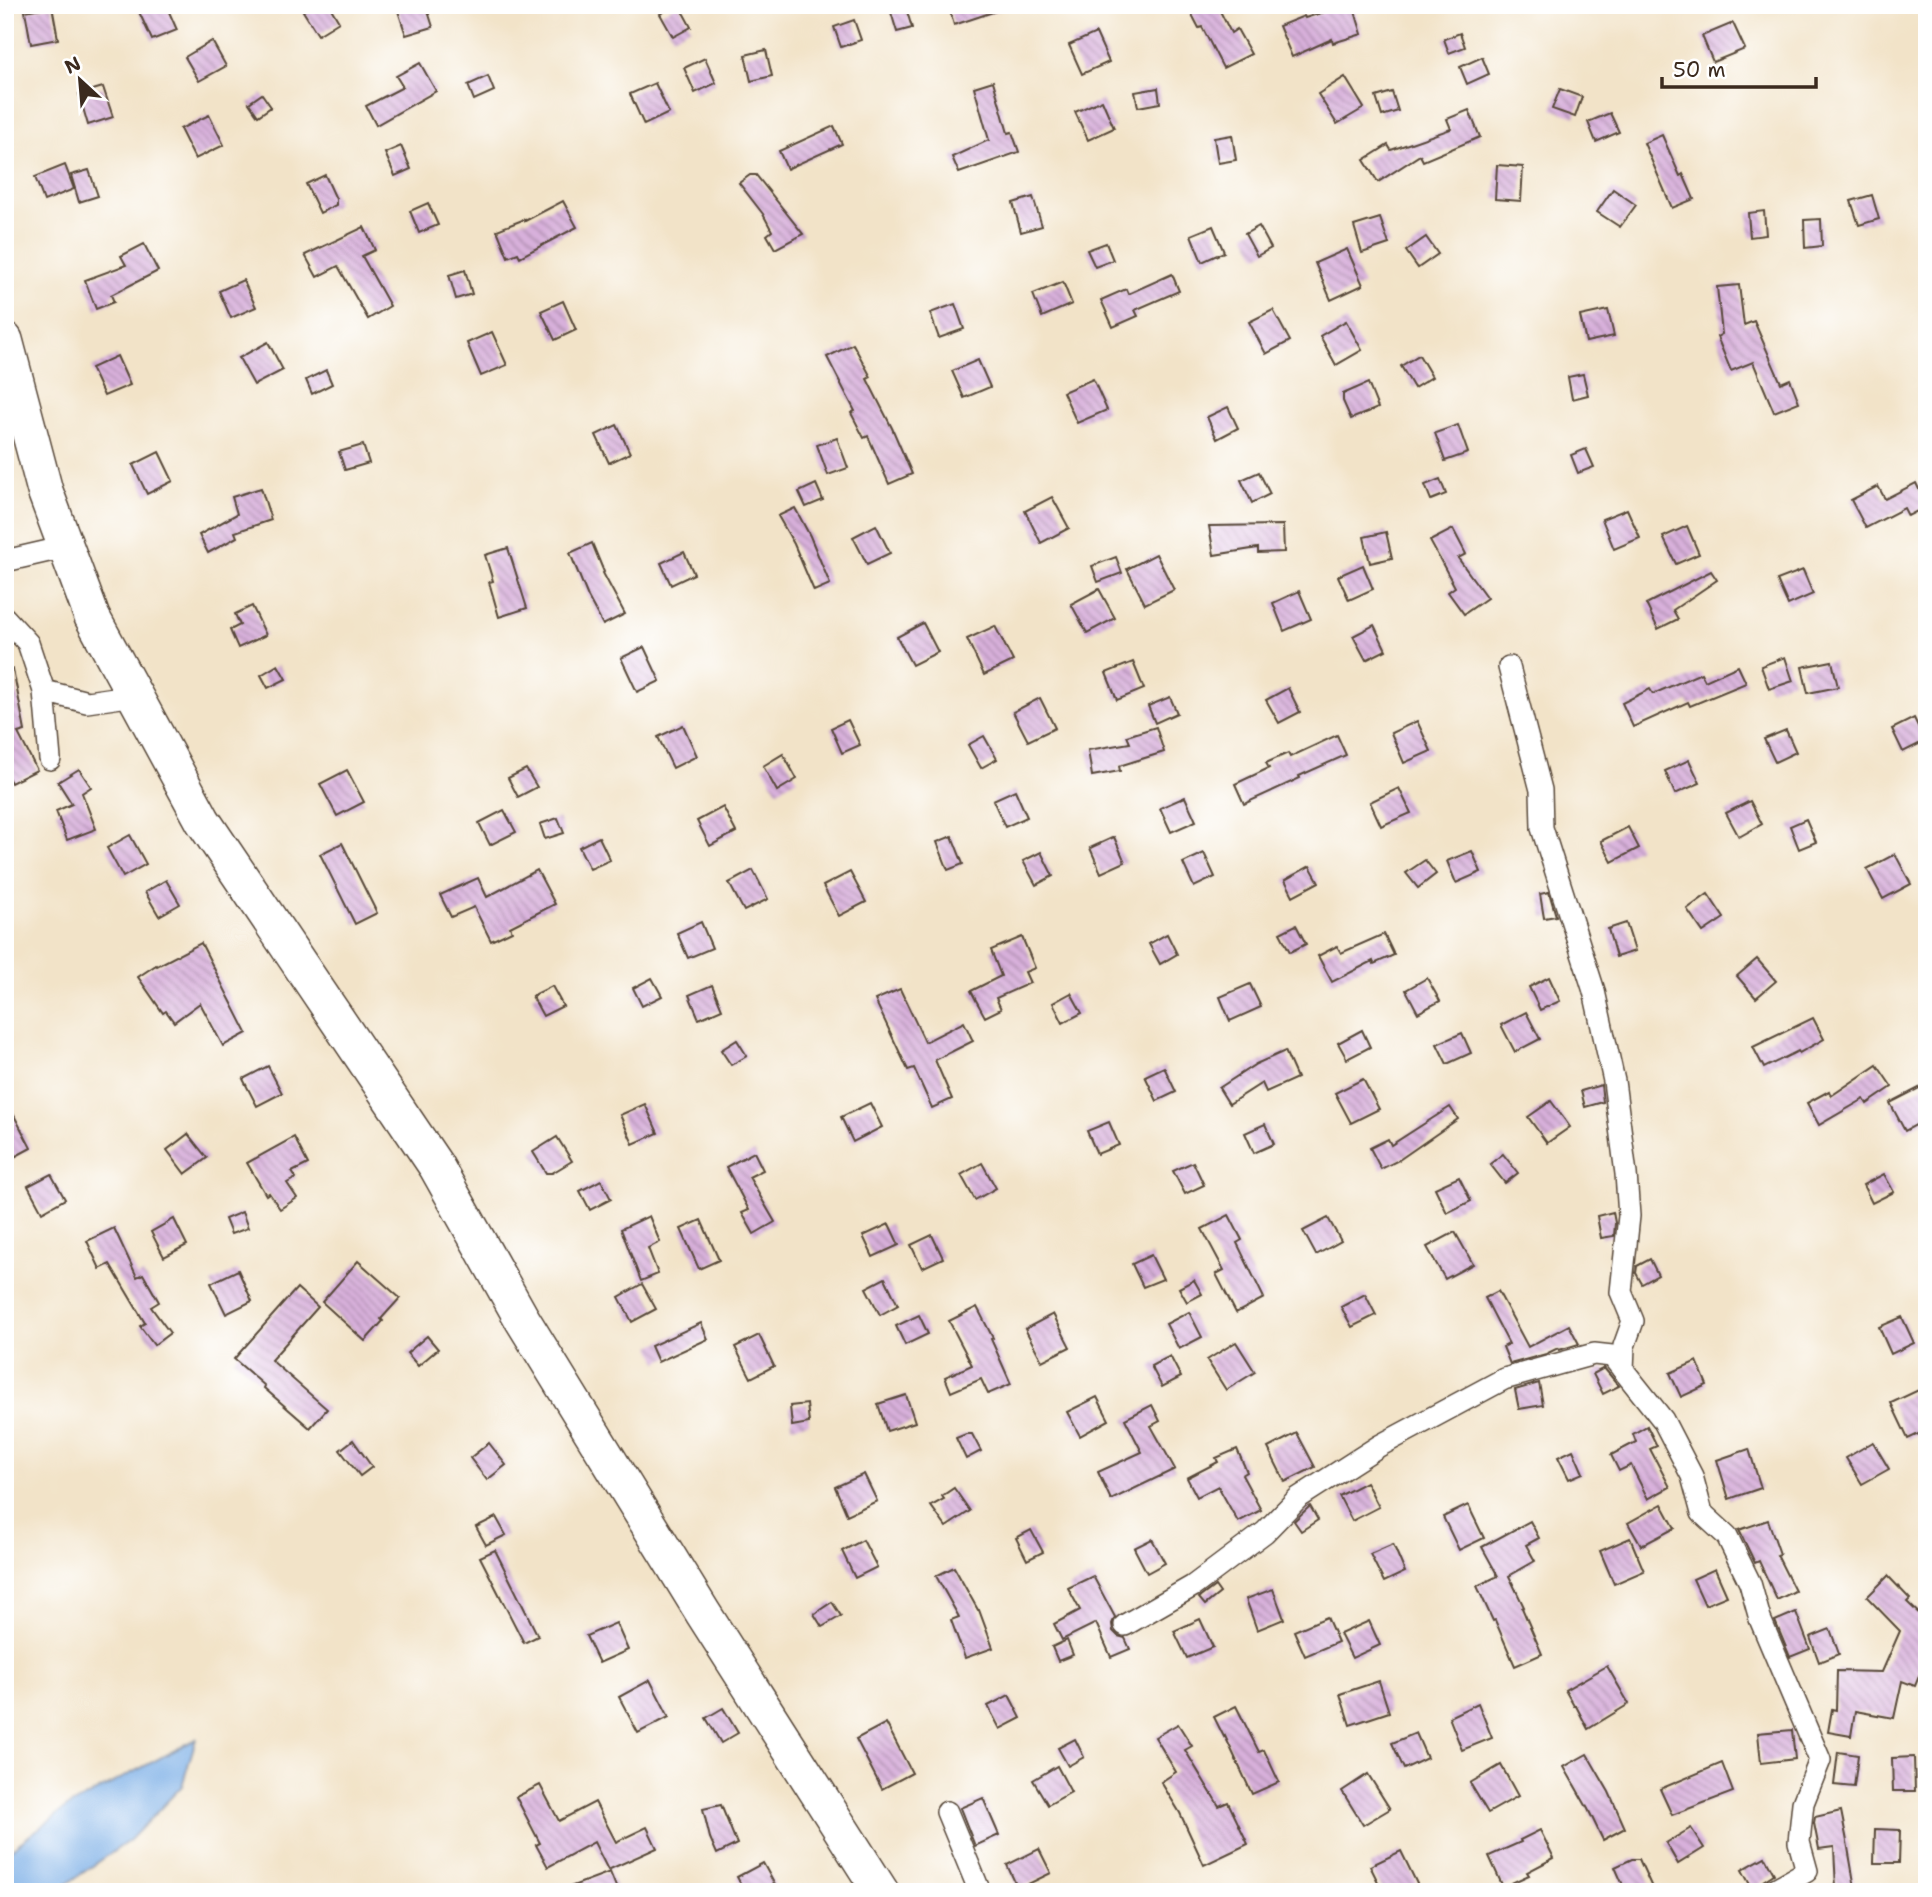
<svg xmlns="http://www.w3.org/2000/svg" width="1932" height="1897" font-family="'Shantell Sans',sans-serif">
<style>
.water{fill:#77ace5;stroke:#596b82;stroke-width:2}
.building{fill:url(#building-back-hatch)}
.lines{fill:none;stroke-linecap:round;stroke-linejoin:round}
.minor-casing{stroke:#564638;stroke-width:24}
.trunk-casing{stroke:#564638;stroke-width:38}
.minor{stroke:#fff;stroke-width:21}
.trunk{stroke:#fff;stroke-width:35}
</style>
<defs>
<pattern id="building-back-hatch" width="6" height="6" patternUnits="userSpaceOnUse" patternTransform="scale(1.75)"><rect width="6" height="6" fill="#d8b0db"/><path d="M-1 5l2 2M0 0l6 6M5-1l2 2" fill="none" stroke="#b08fb1"/></pattern>
</defs>
<rect width="100%" height="100%" fill="#fff"/>
<filter id="ink" filterUnits="userSpaceOnUse"><feTurbulence type="fractalNoise" baseFrequency=".0143" numOctaves="2"/><feDisplacementMap in="SourceGraphic" scale="14" xChannelSelector="R" yChannelSelector="G"/><feConvolveMatrix kernelMatrix="1 2 1 2 8 2 1 2 1" color-interpolation-filters="sRGB"/></filter>
<filter id="wash" filterUnits="userSpaceOnUse"><feTurbulence type="fractalNoise" baseFrequency=".00686" numOctaves="4" result="noise"/><feDisplacementMap in="SourceGraphic" scale="28" xChannelSelector="R" yChannelSelector="G"/><feGaussianBlur stdDeviation="1.57" result="paint"/><feColorMatrix in="noise" values="0 0 0 0 0 0 0 0 0 0 0 0 0 0 0 0 0 1.4 0 .05"/><feComposite in="paint" operator="in"/></filter>
<g filter="url(#wash)">
<rect width="100%" height="100%" fill="#f2e3c8"/>
<path class="water" d="M196 1739 182 1786 130 1840 61 1888 59 1892H5V1854L67 1807Z"/>
<g id="blocks">
<g class="building">
<path d="M155 5H166L177 30 152 40 139 12Z"/>
<path d="M312 5H329L339 22 318 35 303 11Z"/>
<path d="M416 5H426L433 27 406 35 398 11Z"/>
<path d="M676 5H679L691 27 673 37 660 14Z"/>
<path d="M902 5H905L912 28 897 32 890 9Z"/>
<path d="M948 5H1004L1005 8 954 25Z"/>
<path d="M1187 5H1217L1231 33 1237 29 1251 54 1223 68 1202 27 1199 28Z"/>
<path d="M1347 5H1353L1362 34 1333 43 1332 39 1292 57 1279 26 1304 16 1305 18Z"/>
<path d="M52 6 58 39 31 44 25 11Z"/>
<path d="M854 20 861 40 841 47 834 27Z"/>
<path d="M1733 23 1745 49 1713 62 1702 36Z"/>
<path d="M1096 33 1109 62 1082 74 1069 45Z"/>
<path d="M1460 33 1465 47 1449 53 1444 39Z"/>
<path d="M212 41 226 66 199 81 185 57Z"/>
<path d="M766 50 772 76 751 81 745 55Z"/>
<path d="M1482 57 1489 74 1467 84 1460 67Z"/>
<path d="M705 58 716 83 695 93 684 68Z"/>
<path d="M420 63 436 91 376 125 366 106 403 87 396 76Z"/>
<path d="M488 76 494 91 474 100 468 85Z"/>
<path d="M1345 77 1364 108 1337 124 1318 94Z"/>
<path d="M993 81 1008 133 1012 132 1019 152 959 173 952 157 989 140 974 87Z"/>
<path d="M655 83 669 113 644 125 630 94Z"/>
<path d="M103 87 113 117 88 125 79 94Z"/>
<path d="M1158 88 1160 103 1138 107 1135 92Z"/>
<path d="M1560 89 1582 97 1575 117 1552 109Z"/>
<path d="M1392 92 1398 111 1382 116 1376 97Z"/>
<path d="M262 94 271 107 258 116 249 103Z"/>
<path d="M1102 100 1114 128 1088 140 1075 112Z"/>
<path d="M1469 110 1480 137 1423 161 1420 155 1378 182 1364 160 1388 145 1391 150 1451 129 1447 119Z"/>
<path d="M1610 113 1619 132 1596 142 1588 122Z"/>
<path d="M209 115 224 145 195 159 180 129Z"/>
<path d="M834 126 842 144 787 169 779 151Z"/>
<path d="M1232 135 1236 160 1218 163 1214 138Z"/>
<path d="M1662 135 1680 176 1683 174 1694 199 1672 208 1644 143Z"/>
<path d="M401 146 411 169 395 176 385 153Z"/>
<path d="M65 165 74 189 44 201 35 177Z"/>
<path d="M1497 165 1523 167 1521 201 1495 199Z"/>
<path d="M89 170 98 196 79 202 71 175Z"/>
<path d="M325 175 336 199V205L320 213 306 184Z"/>
<path d="M750 175H756L803 234 775 249 767 235 772 231 763 214 739 183Z"/>
<path d="M1613 189 1636 205 1620 227 1597 212Z"/>
<path d="M1872 195 1879 219 1859 225 1851 201Z"/>
<path d="M1033 197 1042 226 1021 232 1013 203Z"/>
<path d="M563 201 577 227 520 257 518 253 508 257 497 230 525 219V221Z"/>
<path d="M428 203 438 225 419 233 410 211Z"/>
<path d="M1764 211 1766 235 1750 237 1748 213Z"/>
<path d="M1380 218 1389 244 1362 253 1354 226Z"/>
<path d="M1821 219 1822 246 1805 248 1804 220Z"/>
<path d="M1213 226 1224 252 1202 262 1191 235Z"/>
<path d="M1259 226 1271 248 1257 256 1245 234Z"/>
<path d="M364 227 375 250 362 256 390 306 368 319 338 266 317 277 305 255Z"/>
<path d="M1426 237 1438 254 1418 268 1406 251Z"/>
<path d="M1106 243 1113 260 1095 267 1087 250Z"/>
<path d="M144 244 158 271 111 295 114 302 96 309 85 280 126 265 121 256Z"/>
<path d="M1347 249 1363 285 1331 300 1315 263Z"/>
<path d="M465 270 472 294 456 299 449 275Z"/>
<path d="M1172 274 1179 291 1135 310 1138 316 1113 327 1101 300 1126 289 1128 294Z"/>
<path d="M243 280 256 307 231 318 219 291Z"/>
<path d="M1063 282 1072 304 1042 317 1033 294Z"/>
<path d="M1739 285 1744 325 1754 321 1781 383 1790 379 1799 402 1774 412 1753 362 1731 371 1717 337 1722 334 1717 287Z"/>
<path d="M563 301 576 330 555 340 541 311Z"/>
<path d="M955 304 964 329 939 338 930 313Z"/>
<path d="M1273 310 1290 341 1266 354 1249 322Z"/>
<path d="M1608 310 1614 336 1586 342 1580 316Z"/>
<path d="M1346 321 1362 350 1336 365 1320 336Z"/>
<path d="M492 332 507 365 481 376 467 343Z"/>
<path d="M268 342 283 370 254 385 239 358Z"/>
<path d="M853 344 871 377 867 379 892 428 912 474 889 484 868 436 864 438 851 413 855 411 827 357Z"/>
<path d="M1419 355 1432 377 1414 388 1401 366Z"/>
<path d="M117 356 130 385 104 396 91 368Z"/>
<path d="M978 360 990 387 964 398 952 371Z"/>
<path d="M326 370 332 384 312 394 306 380Z"/>
<path d="M1583 374 1588 395 1572 399 1568 377Z"/>
<path d="M1093 379 1107 410 1077 423 1063 392Z"/>
<path d="M1368 383 1378 408 1351 419 1343 401V394Z"/>
<path d="M1228 407 1238 428 1217 439 1207 417Z"/>
<path d="M617 425 630 453 609 463 596 435Z"/>
<path d="M1458 425 1468 453 1445 461 1435 433Z"/>
<path d="M837 438 848 468 828 475 817 445Z"/>
<path d="M363 445 369 463 345 470 339 452Z"/>
<path d="M1586 449 1594 467 1578 473 1571 455Z"/>
<path d="M159 452 173 481 147 494 133 465Z"/>
<path d="M1259 472 1270 494 1252 503 1241 480Z"/>
<path d="M1440 479 1446 494 1431 500 1425 485Z"/>
<path d="M1916 483 1927 506 1908 516 1904 508 1866 528 1851 500 1878 486 1885 499Z"/>
<path d="M816 484 823 500 806 507 799 492Z"/>
<path d="M261 488 271 520 235 532 237 537 208 553 199 535 237 514 232 497Z"/>
<path d="M1052 497 1069 528 1041 543 1025 511Z"/>
<path d="M795 508 810 536 830 584 814 591 794 544 778 516Z"/>
<path d="M1627 509 1640 538 1614 549 1602 519Z"/>
<path d="M876 525 890 553 867 564 853 537Z"/>
<path d="M1283 525 1284 552 1258 553V548L1214 555 1209 526Z"/>
<path d="M1687 526 1699 554 1676 564 1663 537Z"/>
<path d="M1453 529 1466 554 1458 558 1487 598 1464 614 1448 592 1455 587 1430 541Z"/>
<path d="M1386 532 1392 558 1370 563 1364 537Z"/>
<path d="M592 543 604 572 603 573 625 614 603 625 588 597 570 553Z"/>
<path d="M508 548 527 608 499 617 489 582 493 581 485 555Z"/>
<path d="M684 552 694 574 671 585 661 563Z"/>
<path d="M1156 554 1174 590 1145 604 1127 569Z"/>
<path d="M1116 557 1122 573 1098 582 1092 566Z"/>
<path d="M1363 565 1373 589 1349 600 1338 576Z"/>
<path d="M1803 570 1813 594 1788 605 1777 580Z"/>
<path d="M1711 571 1717 580 1673 610 1678 619 1658 629 1646 604Z"/>
<path d="M1099 589 1115 618 1087 633 1071 604Z"/>
<path d="M1299 591 1311 619 1284 631 1273 603Z"/>
<path d="M252 606 266 635 238 648 230 630 240 625 235 614Z"/>
<path d="M923 623 938 652 912 665 897 637Z"/>
<path d="M1374 625 1386 650 1366 660 1353 636Z"/>
<path d="M995 626 1013 661 984 675 967 639Z"/>
<path d="M644 647 660 681 637 692 621 658Z"/>
<path d="M1785 657 1793 681 1769 689 1761 666Z"/>
<path d="M1832 661 1838 687 1808 693 1802 667Z"/>
<path d="M1133 662 1144 689 1117 700 1106 673Z"/>
<path d="M278 665 286 679 268 688 261 675Z"/>
<path d="M1738 666 1746 683 1690 706 1688 702 1633 727 1622 703 1650 689 1653 694 1701 673 1705 681Z"/>
<path d="M13 669 25 731 18 733 37 770 11 783 5 772V670Z"/>
<path d="M1288 688 1300 712 1279 723 1266 700Z"/>
<path d="M1170 697 1177 713 1155 723 1148 706Z"/>
<path d="M1040 698 1055 728 1028 741 1013 712Z"/>
<path d="M1914 718 1925 741 1903 752 1892 729Z"/>
<path d="M848 720 860 745 842 753 831 728Z"/>
<path d="M1417 721 1431 751 1404 763 1391 733Z"/>
<path d="M683 725 697 756 673 768 658 737Z"/>
<path d="M1156 727 1164 752 1119 766 1120 771 1092 776 1088 750 1130 743 1127 736Z"/>
<path d="M1786 730 1796 752 1775 762 1764 739Z"/>
<path d="M1337 735 1346 755 1299 776 1300 778 1244 804 1235 784 1269 768 1266 763 1288 753 1290 757Z"/>
<path d="M984 736 997 759 981 768 968 745Z"/>
<path d="M783 754 797 779 777 791 763 766Z"/>
<path d="M1689 760 1700 783 1675 794 1665 771Z"/>
<path d="M79 769 91 787 82 793 96 829 67 840 56 811 72 804 58 782Z"/>
<path d="M526 769 537 787 518 797 508 778Z"/>
<path d="M347 770 364 802 337 816 320 784Z"/>
<path d="M1399 788 1411 813 1381 826 1370 802Z"/>
<path d="M1015 790 1027 817 1005 827 993 800Z"/>
<path d="M1185 797 1196 821 1171 832 1160 808Z"/>
<path d="M1750 801 1762 824 1739 837 1726 813Z"/>
<path d="M723 807 736 832 710 846 697 821Z"/>
<path d="M504 810 516 832 490 845 479 823Z"/>
<path d="M558 818 564 833 545 839 540 824Z"/>
<path d="M1806 819 1816 842 1799 849 1790 826Z"/>
<path d="M1628 827 1639 848 1612 862 1601 841Z"/>
<path d="M130 835 146 864 123 877 107 848Z"/>
<path d="M952 836 963 864 948 870 937 842Z"/>
<path d="M599 837 610 860 590 869 579 847Z"/>
<path d="M1114 837 1125 862 1101 873 1090 848Z"/>
<path d="M342 843 377 913 355 924 320 854Z"/>
<path d="M1472 851 1481 872 1456 883 1447 861Z"/>
<path d="M1041 852 1053 876 1036 885 1023 861Z"/>
<path d="M1204 853 1215 877 1194 887 1183 863Z"/>
<path d="M1895 854 1911 884 1883 899 1867 869Z"/>
<path d="M1425 860 1436 874 1418 888 1406 873Z"/>
<path d="M1310 866 1319 882 1293 896 1285 880Z"/>
<path d="M537 870 555 904 510 927 512 931 491 941 474 907 451 917 440 895 478 878 487 897Z"/>
<path d="M753 870 768 899 744 911 729 883Z"/>
<path d="M850 872 866 902 839 916 823 886Z"/>
<path d="M166 880 180 904 159 916 145 892Z"/>
<path d="M1549 892 1556 916 1544 918 1540 894Z"/>
<path d="M1708 894 1724 918 1703 932 1687 909Z"/>
<path d="M701 922 712 948 688 958 677 933Z"/>
<path d="M1626 923 1635 951 1616 957 1608 929Z"/>
<path d="M1296 925 1306 944 1290 952 1280 933Z"/>
<path d="M1167 934 1177 954 1160 964 1149 944Z"/>
<path d="M1384 934 1394 955 1374 964 1373 961 1332 982 1318 956 1337 946 1341 953Z"/>
<path d="M1022 937 1035 968 1025 972 1030 983 996 998 1001 1009 985 1017 971 991 1001 976 991 950Z"/>
<path d="M201 943 247 1033 223 1046 200 1003 174 1022 166 1011 163 1013 138 977 156 965 157 966Z"/>
<path d="M1757 959 1776 981 1756 998 1737 976Z"/>
<path d="M1549 977 1560 1001 1540 1010 1529 987Z"/>
<path d="M652 978 662 996 642 1006 633 988Z"/>
<path d="M1427 978 1440 1001 1418 1013 1406 990Z"/>
<path d="M1250 984 1261 1007 1230 1021 1220 997Z"/>
<path d="M712 985 722 1009 699 1019 689 995Z"/>
<path d="M552 986 563 1006 543 1016 532 996Z"/>
<path d="M900 989 925 1042 964 1022 973 1041 935 1060 952 1099 932 1108 914 1068 908 1070 875 1000Z"/>
<path d="M1071 993 1082 1013 1063 1023 1053 1003Z"/>
<path d="M1526 1012 1540 1039 1515 1052 1501 1025Z"/>
<path d="M1813 1018 1824 1039 1799 1053 1798 1051 1764 1068 1753 1047Z"/>
<path d="M1362 1030 1370 1047 1347 1059 1338 1043Z"/>
<path d="M1462 1033 1471 1053 1447 1064 1437 1044Z"/>
<path d="M737 1040 747 1056 731 1065 721 1050Z"/>
<path d="M1285 1051 1297 1078 1266 1092 1262 1083 1229 1104 1219 1088 1256 1064Z"/>
<path d="M1877 1065 1892 1087 1867 1104 1864 1099 1819 1125 1807 1103 1829 1091 1831 1096Z"/>
<path d="M268 1066 282 1093 257 1106 243 1079Z"/>
<path d="M1164 1067 1176 1092 1157 1101 1145 1076Z"/>
<path d="M1363 1079 1379 1109 1351 1123 1335 1093Z"/>
<path d="M1927 1084V1119L1905 1131 1890 1103Z"/>
<path d="M1601 1085 1603 1102 1585 1107 1581 1091Z"/>
<path d="M5 1098 31 1148 5 1162Z"/>
<path d="M1551 1101 1570 1127 1547 1143 1528 1117Z"/>
<path d="M870 1103 882 1127 853 1142 841 1117Z"/>
<path d="M645 1104 658 1133 633 1144 620 1115Z"/>
<path d="M1450 1107 1458 1119 1399 1160 1381 1169 1370 1148 1388 1139 1391 1145Z"/>
<path d="M1109 1122 1119 1145 1097 1154 1087 1131Z"/>
<path d="M1265 1124 1274 1144 1254 1153 1245 1133Z"/>
<path d="M188 1134 207 1158 185 1174 167 1150Z"/>
<path d="M294 1137 308 1164 292 1172 296 1178 287 1183 297 1198 280 1209 269 1193 266 1195 247 1163Z"/>
<path d="M557 1137 572 1161 552 1173H546L533 1152Z"/>
<path d="M754 1152 763 1170 749 1177 775 1222 754 1234 742 1213 749 1210 726 1167Z"/>
<path d="M1503 1154 1518 1173 1505 1183 1490 1164Z"/>
<path d="M1193 1162 1204 1185 1185 1194 1173 1171Z"/>
<path d="M982 1163 996 1188 975 1200 961 1175Z"/>
<path d="M51 1174 65 1199 42 1212 28 1186Z"/>
<path d="M1884 1174 1894 1192 1872 1203 1863 1185Z"/>
<path d="M1459 1177 1471 1201 1447 1213 1435 1188Z"/>
<path d="M601 1180 611 1199 590 1210 580 1191Z"/>
<path d="M242 1212 248 1228 231 1234 225 1219Z"/>
<path d="M1613 1212 1615 1223 1614 1236 1601 1238 1597 1216Z"/>
<path d="M1229 1215 1242 1240 1237 1243 1264 1298 1236 1313 1216 1274 1224 1270 1202 1229Z"/>
<path d="M649 1216 660 1242 648 1248 658 1274 641 1281 621 1229Z"/>
<path d="M1328 1218 1341 1241 1316 1255 1303 1231Z"/>
<path d="M174 1219 187 1245 164 1257 151 1232Z"/>
<path d="M701 1220 719 1260 699 1269 681 1229Z"/>
<path d="M889 1224 899 1245 873 1257 863 1236Z"/>
<path d="M114 1228 137 1277 143 1274 159 1302 151 1307 170 1333 154 1345 140 1326 145 1323 110 1264 100 1269 87 1241Z"/>
<path d="M1455 1232 1473 1264 1445 1279 1427 1247Z"/>
<path d="M932 1235 943 1258 922 1268 911 1245Z"/>
<path d="M1151 1255 1163 1279 1143 1287 1132 1264Z"/>
<path d="M1650 1259 1658 1275 1642 1284 1636 1273 1637 1266Z"/>
<path d="M358 1261 400 1298 381 1319 383 1321 365 1341 322 1302Z"/>
<path d="M238 1270 252 1301 226 1314 211 1283Z"/>
<path d="M885 1278 898 1305 880 1315 866 1288Z"/>
<path d="M1194 1280 1202 1294 1187 1302 1179 1288Z"/>
<path d="M642 1284 656 1309 632 1322 619 1297Z"/>
<path d="M297 1288 318 1307 271 1360 327 1409 310 1428 264 1388 265 1386 234 1359Z"/>
<path d="M1498 1291 1528 1347 1569 1325 1579 1344 1559 1350 1558 1348 1546 1354 1510 1364 1503 1347 1509 1344 1485 1298Z"/>
<path d="M1365 1294 1376 1315 1352 1327 1341 1307Z"/>
<path d="M977 1307 993 1338 991 1339 1011 1384 988 1394 981 1379 951 1392 945 1377 972 1365 949 1321Z"/>
<path d="M1189 1312 1202 1337 1179 1349 1166 1324Z"/>
<path d="M1053 1314 1070 1347 1042 1361 1025 1329Z"/>
<path d="M919 1315 928 1334 905 1345 896 1326Z"/>
<path d="M1902 1317 1914 1343 1891 1354 1879 1327Z"/>
<path d="M701 1323 708 1339 658 1362 651 1346Z"/>
<path d="M759 1335 774 1366 751 1378 735 1347Z"/>
<path d="M427 1336 438 1349 418 1366 407 1353Z"/>
<path d="M1236 1342 1255 1372 1226 1390 1207 1360Z"/>
<path d="M1170 1356 1181 1377 1162 1387 1151 1366Z"/>
<path d="M1697 1361 1707 1385 1681 1397 1670 1373Z"/>
<path d="M1604 1368 1619 1386 1603 1394 1593 1374Z"/>
<path d="M1539 1383 1543 1405 1519 1409 1515 1390Z"/>
<path d="M1927 1386V1430L1908 1439 1891 1403Z"/>
<path d="M906 1395 915 1422 887 1431 878 1404Z"/>
<path d="M1097 1397 1109 1420 1080 1436 1067 1412Z"/>
<path d="M807 1404 809 1423 792 1426 790 1406Z"/>
<path d="M1152 1405 1160 1421 1151 1426 1175 1469 1111 1500 1098 1472 1142 1452 1125 1419Z"/>
<path d="M1647 1426 1657 1446 1650 1449 1670 1487 1648 1499 1631 1465 1619 1471 1611 1455 1636 1442 1633 1434Z"/>
<path d="M1297 1433 1315 1467 1285 1482 1268 1448Z"/>
<path d="M966 1434H972L981 1451 966 1459 956 1438Z"/>
<path d="M353 1440 372 1467 360 1476 340 1450Z"/>
<path d="M1873 1442 1889 1469 1862 1484 1846 1458Z"/>
<path d="M489 1443 506 1465 487 1480 470 1458Z"/>
<path d="M1237 1449 1247 1472 1242 1475 1261 1510 1238 1522 1218 1486 1197 1497 1187 1478 1218 1462 1216 1458Z"/>
<path d="M1749 1449 1761 1488 1729 1499 1717 1460Z"/>
<path d="M1573 1450 1583 1473 1569 1479 1558 1457Z"/>
<path d="M864 1474 877 1501 847 1515 835 1487Z"/>
<path d="M1366 1482 1379 1507 1352 1521 1339 1496Z"/>
<path d="M954 1488 970 1511 946 1527 931 1506 944 1499 942 1496Z"/>
<path d="M1662 1504 1675 1528 1641 1546 1628 1523Z"/>
<path d="M1468 1505 1484 1538 1459 1550 1443 1517Z"/>
<path d="M1310 1506 1318 1520 1301 1531 1294 1521Z"/>
<path d="M496 1517 506 1535 486 1545 476 1527Z"/>
<path d="M1768 1520 1780 1554 1777 1555 1795 1591 1777 1600 1759 1561 1755 1563 1739 1530Z"/>
<path d="M1530 1521 1539 1538 1526 1545 1535 1561 1509 1576 1524 1607 1522 1608 1542 1654 1515 1666 1495 1620 1493 1621 1477 1586 1498 1576 1482 1547Z"/>
<path d="M1031 1530 1043 1552 1027 1560 1016 1538Z"/>
<path d="M1630 1538 1644 1571 1614 1584 1600 1551Z"/>
<path d="M1152 1539 1165 1563 1147 1573 1134 1548Z"/>
<path d="M863 1540 877 1567 855 1578 842 1551Z"/>
<path d="M1393 1544 1405 1572 1384 1582 1370 1554Z"/>
<path d="M495 1550 538 1636 524 1643 480 1557Z"/>
<path d="M954 1567 978 1610H979L993 1648 965 1658 951 1620 959 1617 936 1576Z"/>
<path d="M1715 1569 1727 1596 1705 1605 1693 1579Z"/>
<path d="M1093 1576 1115 1617 1112 1624 1113 1631 1118 1636 1125 1638 1130 1649 1111 1657 1096 1623 1062 1640 1054 1624 1080 1610 1068 1588Z"/>
<path d="M1888 1576 1910 1599 1907 1602 1927 1621V1657L1915 1686 1902 1681 1894 1718 1855 1711 1851 1736 1828 1732 1832 1709 1836 1710 1837 1671 1882 1672 1900 1631 1867 1597Z"/>
<path d="M1215 1586 1220 1593 1205 1605 1199 1598Z"/>
<path d="M1273 1589 1284 1619 1257 1630 1246 1599Z"/>
<path d="M832 1602 841 1616 822 1627 814 1614Z"/>
<path d="M1796 1612 1810 1649 1790 1657 1775 1621Z"/>
<path d="M1327 1617 1338 1642 1305 1656 1294 1631Z"/>
<path d="M1200 1619 1213 1647 1187 1658 1174 1631Z"/>
<path d="M1369 1621 1380 1645 1352 1658 1340 1634Z"/>
<path d="M616 1623 628 1650 599 1663 586 1636Z"/>
<path d="M1830 1629 1839 1654 1819 1662 1810 1637Z"/>
<path d="M1067 1640 1073 1655 1058 1661 1052 1647Z"/>
<path d="M1607 1666 1629 1704 1588 1729 1576 1706H1574L1565 1690Z"/>
<path d="M650 1680 669 1717 638 1733 619 1697Z"/>
<path d="M1379 1681 1389 1712 1350 1725 1340 1694Z"/>
<path d="M1009 1695 1021 1718 1000 1729 988 1706Z"/>
<path d="M1478 1703 1492 1738 1462 1750 1449 1717Z"/>
<path d="M1236 1706 1259 1752 1264 1750 1279 1782 1252 1794 1225 1736 1224 1737 1214 1717Z"/>
<path d="M723 1708 738 1733 721 1743 706 1718Z"/>
<path d="M886 1723 912 1773 882 1789 856 1739Z"/>
<path d="M1178 1724 1192 1746 1185 1750 1219 1806 1228 1802 1248 1844 1204 1865 1180 1813 1161 1782 1176 1772 1155 1737Z"/>
<path d="M1792 1730 1795 1759 1761 1763 1758 1733Z"/>
<path d="M1416 1733 1427 1758 1404 1769 1392 1743Z"/>
<path d="M1075 1739 1084 1757 1068 1766 1058 1748Z"/>
<path d="M1838 1752 1858 1755 1854 1787 1834 1785Z"/>
<path d="M1587 1754 1609 1792 1625 1828 1603 1840 1588 1809 1564 1767Z"/>
<path d="M1914 1757 1915 1791H1893L1892 1758Z"/>
<path d="M1722 1763 1733 1792 1672 1815 1660 1789Z"/>
<path d="M1501 1765 1518 1796 1488 1813 1470 1783Z"/>
<path d="M1057 1766 1071 1792 1048 1805 1033 1780Z"/>
<path d="M1368 1774 1390 1809 1363 1825 1342 1791Z"/>
<path d="M540 1785 559 1821 595 1802 616 1842 647 1827 657 1848 608 1870 594 1842 548 1867 536 1845 540 1843 516 1797Z"/>
<path d="M983 1798 999 1835 975 1846 960 1808Z"/>
<path d="M721 1805 737 1844 717 1854 710 1838 703 1809Z"/>
<path d="M1841 1811 1846 1836 1855 1888 1836 1889 1834 1847 1819 1849 1814 1823 1815 1817Z"/>
<path d="M1691 1828 1704 1848 1678 1864 1666 1843Z"/>
<path d="M1875 1829 1900 1830 1899 1863H1874Z"/>
<path d="M1540 1830 1554 1858 1527 1872 1529 1875 1503 1887 1489 1856 1521 1842 1520 1840Z"/>
<path d="M1039 1849 1051 1873 1018 1889 1007 1865Z"/>
<path d="M1401 1851 1421 1892H1383L1370 1866Z"/>
<path d="M1765 1857 1774 1874 1763 1881 1758 1886 1757 1891 1754 1892 1742 1870Z"/>
<path d="M1632 1859H1639L1654 1892H1626L1615 1867Z"/>
<path d="M763 1863 775 1885 761 1892H745L737 1877Z"/>
<path d="M610 1872 618 1892H562V1890Z"/>
</g>
</g>
</g>
<g filter="url(#ink)">
<use href="#blocks" fill-opacity="0" stroke="#564638" stroke-width="2"/>
<g class="lines">
<defs>
<g id="minor">
<path d="M5 561 66 547"/>
<path d="M5 618 28 643 44 691 50 759"/>
<path d="M1509 667 1541 790 1542 828 1594 991 1614 1081 1626 1174 1629 1216 1621 1292 1633 1321 1624 1346 1623 1370"/>
<path d="M44 691 87 702 135 695"/>
<path d="M1125 1625 1193 1586 1265 1532 1298 1498 1379 1446 1504 1379 1594 1354 1612 1356 1663 1420 1692 1476 1702 1513 1727 1536 1750 1583 1760 1619 1820 1760 1803 1803 1799 1842 1807 1871 1770 1892"/>
<path d="M947 1812 980 1892"/>
</g>
<path id="trunk" d="M5 340 45 491 92 617 203 821 436 1166 522 1319 703 1613 881 1892"/>
</defs>
<use href="#minor" class="minor-casing"/>
<use href="#trunk" class="trunk-casing"/>
<use href="#minor" class="minor"/>
<use href="#trunk" class="trunk"/>
</g>
</g>
<rect width="1932" height="1897" fill="none" stroke="#fff" stroke-width="28"/>
<g transform="translate(80 80) rotate(334)" stroke="#ffffff" stroke-width="5" paint-order="stroke">
<path d="M0-5L12 26L0 18L-12 26Z" fill="#3b2a1e"/>
<text y="-10" font-size="19" font-weight="bold" text-anchor="middle" fill="#3b2a1e">N</text>
</g>
<path d="M1662 77v10h154v-10" fill="none" stroke="#3b2a1e" stroke-width="3.5"/>
<text x="1673" y="77" font-size="21" fill="#3b2a1e" stroke="#ffffff" stroke-width="5" paint-order="stroke">50 m</text>
</svg>
